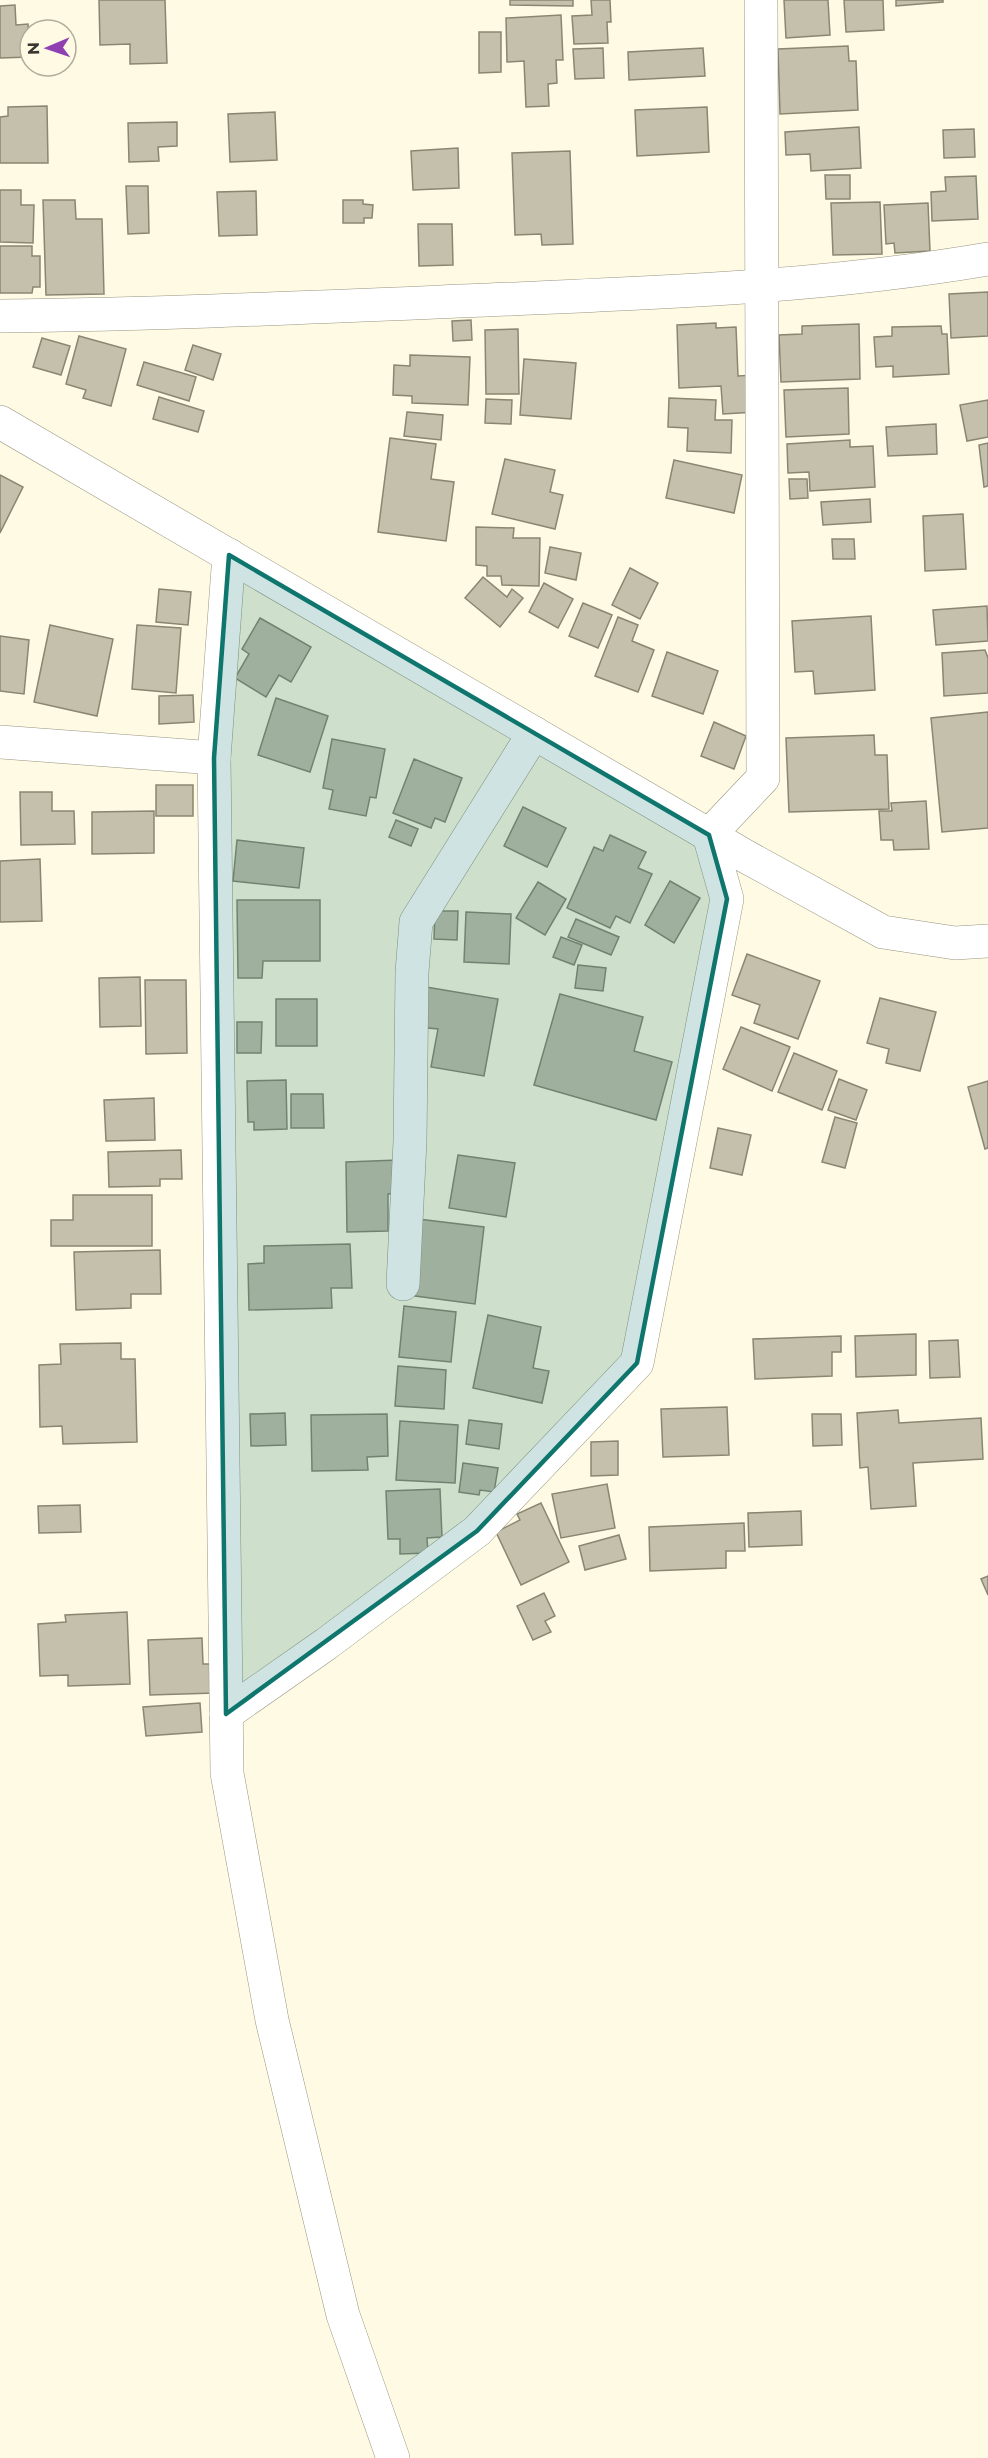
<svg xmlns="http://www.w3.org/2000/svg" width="988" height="2458" font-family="Montserrat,sans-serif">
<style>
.building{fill:#c4c0ab;stroke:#898672;stroke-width:1.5}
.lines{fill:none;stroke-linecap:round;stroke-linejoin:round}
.minor-casing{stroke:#989581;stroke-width:34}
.primary-casing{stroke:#989581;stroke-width:34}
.minor{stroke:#fff;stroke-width:33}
.primary{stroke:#fff;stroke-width:33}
.marked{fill:#0f766e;fill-opacity:0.2;stroke:#0f766e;stroke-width:4.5;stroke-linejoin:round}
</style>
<rect width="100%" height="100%" fill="#fefae4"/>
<g class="building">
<path d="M99 0H165L167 63 130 64V44L100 45Z"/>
<path d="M510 0H573V6L510 5Z"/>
<path d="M591 0H610L611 22H607L608 43 574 44 572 16 592 15Z"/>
<path d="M784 0H828L830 35 786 38Z"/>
<path d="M844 0H883L884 30 846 32Z"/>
<path d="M896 0H943V2L896 6Z"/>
<path d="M15 5 16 25 28 24 30 57 0 58V6Z"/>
<path d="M561 15 563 60H556L557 83 548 84 549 106 526 107 524 61 507 62 506 18Z"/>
<path d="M479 32H501V72L479 73Z"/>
<path d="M848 46 849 61H856L858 110 780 114 778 49Z"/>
<path d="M603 48 604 78 575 79 573 49Z"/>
<path d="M703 48 705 76 629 80 628 52Z"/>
<path d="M47 106 48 163H0V117L8 116V107Z"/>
<path d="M707 107 709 152 637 156 635 110Z"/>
<path d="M275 112 277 160 230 162 228 114Z"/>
<path d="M177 122V146L158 147 159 161 129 162 128 123Z"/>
<path d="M859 127 861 168 811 171 810 154 786 155 785 132Z"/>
<path d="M974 129 975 157 944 158 943 130Z"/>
<path d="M458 148 459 188 413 190 411 151Z"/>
<path d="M570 151 573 244 542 245 541 234 515 235 512 153Z"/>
<path d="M825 175H850V199H826Z"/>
<path d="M976 176 978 219 932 221 931 192 946 191 945 177Z"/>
<path d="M126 186H148L149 233 128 234Z"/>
<path d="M0 190H21V205H34L33 243 0 242Z"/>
<path d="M256 191 257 235 219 236 217 192Z"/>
<path d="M43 200H75L76 219H102L104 294 46 295Z"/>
<path d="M343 200H363V204L373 205 372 218H364V223H343Z"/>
<path d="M880 202 882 254 833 255 831 203Z"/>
<path d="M928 203 930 251 895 253 894 243 886 244 884 205Z"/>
<path d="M418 224H452L453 265 419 266Z"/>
<path d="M0 246H32V256H40V287H33L32 293H0Z"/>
<path d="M988 292V336L951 338 949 294Z"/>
<path d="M471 320 472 340 453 341 452 321Z"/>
<path d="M716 323V328L736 327 738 376 754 375 756 412 723 414 721 386 679 388 677 325Z"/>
<path d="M859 324 860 379 781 382 779 335 802 334V326Z"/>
<path d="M941 326 942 334H947L949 374 893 377V366L876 367 874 337 892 336V327Z"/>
<path d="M518 329 519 394H486L485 330Z"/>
<path d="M79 336 126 349 111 406 83 398 86 390 66 384Z"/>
<path d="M42 338 70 346 61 375 33 367Z"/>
<path d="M193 345 221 354 213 380 185 370Z"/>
<path d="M410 355 470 357 468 405 412 403V396L393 395 394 365 410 366Z"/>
<path d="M524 359 576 363 571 419 520 415Z"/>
<path d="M144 362 196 377 189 401 137 385Z"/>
<path d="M848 388 849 434 786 437 784 390Z"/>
<path d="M159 397 204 411 198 432 153 419Z"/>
<path d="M669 398 716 400 715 420H732L731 453 687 451 688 428 668 427Z"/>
<path d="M486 399 512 400 511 424 485 423Z"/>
<path d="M988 400V437L967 441 960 405Z"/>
<path d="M407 412 443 415 441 440 404 436Z"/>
<path d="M936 424 937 454 888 456 886 427Z"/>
<path d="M390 438 436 444 431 479 454 482 446 541 378 532Z"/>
<path d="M850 440V447L873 446 875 487 810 491 809 472 788 473 787 444Z"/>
<path d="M988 443V486L984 487 979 445Z"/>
<path d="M505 459 555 470 550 492 563 495 555 529 492 514Z"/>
<path d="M674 460 742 475 734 513 666 498Z"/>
<path d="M0 475 23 487 0 533Z"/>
<path d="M789 479H807L808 498 790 499Z"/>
<path d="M870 499 871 522 823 525 821 502Z"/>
<path d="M963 514 966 569 925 571 923 516Z"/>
<path d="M476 527 514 528 513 538H540L539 586 502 585 501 576H487V566L476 565Z"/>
<path d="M832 539H854L855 559H833Z"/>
<path d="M550 547 581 553 576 580 545 573Z"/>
<path d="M630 568 658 583 640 619 612 605Z"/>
<path d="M483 577 507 597 512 589 523 598 500 627 465 598Z"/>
<path d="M544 583 573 599 558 628 529 612Z"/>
<path d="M159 589 191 592 188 625 156 622Z"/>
<path d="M583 603 612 615 598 648 569 636Z"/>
<path d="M987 606 988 641 936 645 933 610Z"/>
<path d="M871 616 875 690 815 694 813 671 795 672 792 621Z"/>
<path d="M618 617 638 625 632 641 654 650 638 692 595 676Z"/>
<path d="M260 618 311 647 291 682 279 675 266 697 235 678 249 654 242 649Z"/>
<path d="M50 625 113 639 97 716 34 702Z"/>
<path d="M137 625 181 628 176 693 132 689Z"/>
<path d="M0 636 29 640 24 694 0 691Z"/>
<path d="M985 650 988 658V693L944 696 942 653Z"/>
<path d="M667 652 718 671 703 714 652 696Z"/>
<path d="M193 695 194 722 159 724V696Z"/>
<path d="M276 698 328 716 310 772 258 755Z"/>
<path d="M988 712V828L942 832 931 718Z"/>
<path d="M714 722 746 736 734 769 701 756Z"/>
<path d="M874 735 875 755H887L889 809 789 812 786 738Z"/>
<path d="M332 739 385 749 376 798 370 797 366 816 329 809 333 790 323 788Z"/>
<path d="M414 759 462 778 445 822 435 818 431 828 393 813Z"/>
<rect x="156" y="785" width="37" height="31"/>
<path d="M20 792H52V811H74L75 844 21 845Z"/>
<path d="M926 801 929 849 894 850 893 840H881L879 811H892L891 803Z"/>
<path d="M523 807 566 828 547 867 504 846Z"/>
<path d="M154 811V853L92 854V812Z"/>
<path d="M396 820 418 829 411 846 389 837Z"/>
<path d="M610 835 646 852 638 868 652 874 630 923 616 916 610 928 567 908 594 847 603 851Z"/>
<path d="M237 840 304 848 299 888 233 881Z"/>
<path d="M40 859 42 921 0 922V861Z"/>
<path d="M670 881 700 898 674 943 645 925Z"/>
<path d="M538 882 566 899 545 935 516 918Z"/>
<path d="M237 900H320V961H263L262 978H238Z"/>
<path d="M435 911H458L457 940 434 939Z"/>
<path d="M466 912 511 914 509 964 464 962Z"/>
<path d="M576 919 619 937 611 955 568 937Z"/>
<path d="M561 937 582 945 574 965 553 957Z"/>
<path d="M747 954 820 981 798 1039 754 1023 760 1005 732 995Z"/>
<path d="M578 965 606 968 603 991 575 988Z"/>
<path d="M140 977 141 1026 100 1027 99 978Z"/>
<path d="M145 980H186L187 1053 146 1054Z"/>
<path d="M426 987 498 999 484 1076 431 1067 438 1029 419 1027Z"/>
<path d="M560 994 643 1017 634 1051 672 1062 656 1120 534 1085Z"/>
<path d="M880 998 936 1012 920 1071 886 1063 889 1049 867 1043Z"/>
<rect x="276" y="999" width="41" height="47"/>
<path d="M237 1022H262L261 1053H237Z"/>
<path d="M741 1027 790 1047 772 1091 723 1069Z"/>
<path d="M794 1053 837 1071 822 1110 778 1092Z"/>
<path d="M839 1079 867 1090 856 1120 828 1110Z"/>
<path d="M286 1080 287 1129 254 1130V1122H248L247 1081Z"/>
<path d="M988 1081V1148L985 1149 968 1087Z"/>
<path d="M291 1094H323L324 1128H291Z"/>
<path d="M154 1098 155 1140 106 1141 104 1100Z"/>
<path d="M835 1117 857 1123 845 1168 822 1162Z"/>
<path d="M718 1128 751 1135 742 1175 710 1168Z"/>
<path d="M181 1150 182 1179H160V1186L109 1187 108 1152Z"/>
<path d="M458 1155 515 1163 506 1217 449 1208Z"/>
<path d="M398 1160 400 1193 388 1194V1231L347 1232 346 1162Z"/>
<path d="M73 1195H152V1246H51V1220H73Z"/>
<path d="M418 1219 484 1227 475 1304 408 1295Z"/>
<path d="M350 1244 352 1288H331L332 1308 249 1310 248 1264 264 1263V1246Z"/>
<path d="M160 1250 161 1294H131V1308L76 1310 74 1252Z"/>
<path d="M404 1306 456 1312 451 1362 399 1357Z"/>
<path d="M488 1315 541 1327 533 1368 549 1371 542 1403 473 1388Z"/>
<path d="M916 1334V1375L856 1377 855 1336Z"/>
<path d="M841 1336V1352H832V1376L755 1379 753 1339Z"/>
<path d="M958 1340 960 1377 930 1378 929 1341Z"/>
<path d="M121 1343V1359H135L137 1442 63 1444 62 1426 40 1427 39 1365 61 1364 60 1344Z"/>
<path d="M398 1366 446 1370 444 1409 395 1406Z"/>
<path d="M727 1407 729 1455 663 1457 661 1409Z"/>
<path d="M898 1410 899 1423 981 1418 983 1459 913 1463 916 1506 871 1509 868 1467 860 1468 857 1413Z"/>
<path d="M285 1413 286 1445 251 1446 250 1414Z"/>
<path d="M387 1414 388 1456 367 1457 368 1470 312 1471 311 1415Z"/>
<path d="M812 1414H841L842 1445 813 1446Z"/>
<path d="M469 1420 502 1424 499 1449 466 1444Z"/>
<path d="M400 1421 458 1425 455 1483 396 1480Z"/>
<path d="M618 1441V1475L591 1476V1442Z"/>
<path d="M463 1463 498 1468 494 1492 480 1490 479 1495 459 1492Z"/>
<path d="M607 1484 615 1528 561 1538 552 1494Z"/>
<path d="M440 1489 442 1537 427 1538 428 1553 400 1554V1539H388L386 1491Z"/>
<path d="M541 1503 569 1562 521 1585 496 1532 520 1520 517 1514Z"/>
<path d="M80 1505 81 1532 39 1533 38 1506Z"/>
<path d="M801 1511 802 1545 749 1547 748 1513Z"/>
<path d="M744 1523 745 1551H726V1568L650 1571 649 1527Z"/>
<path d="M619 1535 626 1559 585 1570 579 1546Z"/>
<path d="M988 1576V1595L981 1579Z"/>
<path d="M544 1593 555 1616 545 1621 551 1632 533 1640 517 1606Z"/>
<path d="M127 1612 130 1684 68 1686V1675L40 1676 38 1624 66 1622 65 1615Z"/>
<path d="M202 1638 203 1664H214L215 1693 150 1695 148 1640Z"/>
<path d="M200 1703 202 1732 146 1736 143 1707Z"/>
</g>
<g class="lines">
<defs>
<g id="minor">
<path d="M0 316C171 314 341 306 512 299 672 292 830 286 988 259"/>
<path d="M229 555 214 758 227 1773 272 2020 343 2315 393 2458"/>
<path d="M0 742 214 758"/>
<path d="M403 1284 410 1141 412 972 416 922 534 733"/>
<path d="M226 1714 326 1644 477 1531 637 1363 727 899 709 835 763 778 761 0"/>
</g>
<path id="primary" d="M0 422 745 856 883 932 955 943 988 941"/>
</defs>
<use href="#minor" class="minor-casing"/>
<use href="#primary" class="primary-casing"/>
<use href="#minor" class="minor"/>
<use href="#primary" class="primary"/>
</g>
<path class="marked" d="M229 555 709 835 727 899 637 1363 477 1531 226 1714 214 758Z"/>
<g transform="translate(48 48) rotate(268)"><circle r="28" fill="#fefae4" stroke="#afac9b" stroke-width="1.5"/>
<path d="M0-4.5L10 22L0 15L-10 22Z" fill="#8f41b2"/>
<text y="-9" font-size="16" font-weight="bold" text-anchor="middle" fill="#38362e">N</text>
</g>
</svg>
